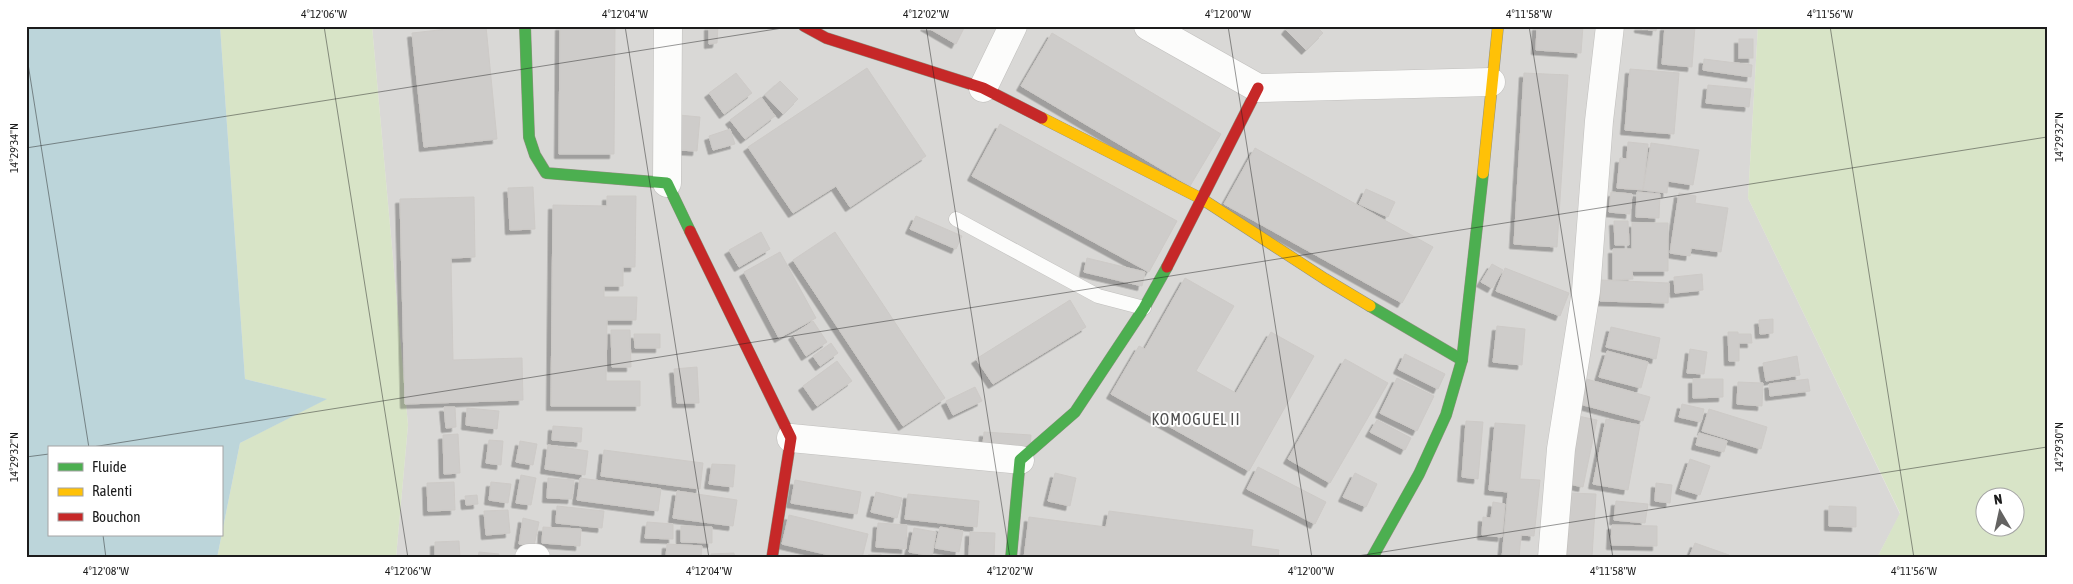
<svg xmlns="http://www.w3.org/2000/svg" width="2073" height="584" font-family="'Asap Condensed',sans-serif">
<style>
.residential{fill:#d9d8d6}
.grass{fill:#d8e4c7;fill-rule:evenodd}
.water{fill:#bcd5da;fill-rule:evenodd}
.building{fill:#ceccca;stroke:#cdcac7;filter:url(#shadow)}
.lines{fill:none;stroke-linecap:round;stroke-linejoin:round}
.lane-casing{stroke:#c0bfbd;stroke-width:15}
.street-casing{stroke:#c0bfbd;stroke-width:29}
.fast-casing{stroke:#919180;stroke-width:12}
.slow-casing{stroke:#919180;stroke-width:12}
.jam-casing{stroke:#919180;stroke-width:12}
.lane{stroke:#fcfcfb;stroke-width:14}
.street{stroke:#fcfcfb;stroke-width:28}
.fast{stroke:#4caf50;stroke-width:11}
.slow{stroke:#ffc107;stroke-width:11}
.jam{stroke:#c62828;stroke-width:11}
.ticks{fill:none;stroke:#1c1c1c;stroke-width:1;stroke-opacity:0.45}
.labels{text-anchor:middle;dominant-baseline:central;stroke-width:4;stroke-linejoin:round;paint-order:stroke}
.quarter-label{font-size:16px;letter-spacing:1px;fill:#4f4f4f;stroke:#fff}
.neatline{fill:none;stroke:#1c1c1c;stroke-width:2}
.ticks-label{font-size:12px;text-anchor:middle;fill:#1c1c1c}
</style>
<defs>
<filter id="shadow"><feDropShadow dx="-4.5" dy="4.5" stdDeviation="0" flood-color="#0004"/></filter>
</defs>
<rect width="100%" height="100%" fill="#eae8e5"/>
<path class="residential" d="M372 26H1758L1748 198 1900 514 1877 558H396L408 425Z"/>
<g class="grass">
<path d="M220 26H372L408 425 396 558H217L240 443 326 399 245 379Z"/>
<path d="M1758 26H2047V558H1877L1900 513 1748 198ZM1986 496H2016V526H1986Z"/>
</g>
<path class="water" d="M26 26H220L245 379 327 399 240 443 217 558H26ZM49 448H221V535H49Z"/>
<g class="building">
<path d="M474 26H486L497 139 424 147 412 33Z"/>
<path d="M560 26H615L614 154H559Z"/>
<path d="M709 26H718L717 43 709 44Z"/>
<path d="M925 26H965L956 44Z"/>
<path d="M1289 26H1316L1323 33 1306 50 1286 30Z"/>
<path d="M1537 26H1583L1581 53 1536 50Z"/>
<path d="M1639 26H1657L1656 31 1639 28Z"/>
<path d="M1665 26H1695L1692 67 1662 64Z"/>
<path d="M1052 33 1221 134 1190 186 1021 86Z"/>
<rect x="1739" y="39" width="14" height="19"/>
<path d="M1704 59 1752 65 1751 77 1703 70Z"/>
<path d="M867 68 926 156 850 207 836 186 793 213 748 147Z"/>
<path d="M1630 69 1679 73 1674 134 1625 130Z"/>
<path d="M736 73 752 93 724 114 709 93Z"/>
<path d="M1524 73 1568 75 1557 247 1514 244Z"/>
<path d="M780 81 798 99 783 114 765 95Z"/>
<path d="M1708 85 1751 89 1749 107 1706 103Z"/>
<path d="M761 97 775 116 745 139 730 120Z"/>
<path d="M679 115 700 117 697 151 677 150Z"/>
<path d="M1000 124 1177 221 1149 272 972 176Z"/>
<path d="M730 129 735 144 713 150 709 136Z"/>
<path d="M1628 142 1648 144 1643 190 1617 188 1620 158 1627 159Z"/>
<path d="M1651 143 1699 150 1693 185 1668 181 1667 193 1643 190Z"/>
<path d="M1255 148 1433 247 1402 303 1224 204Z"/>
<path d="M533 187 535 229 510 230 508 188Z"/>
<path d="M1366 189 1395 202 1388 217 1359 204Z"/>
<path d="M1611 192 1632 194 1630 214 1609 212Z"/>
<path d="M1637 192 1660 194 1659 218 1636 217Z"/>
<path d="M1679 193 1696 196 1695 203 1728 208 1721 252 1691 248 1690 256 1670 253Z"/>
<path d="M607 196H636L635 267H623V286H604V297H637L636 320H607L606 381H640V406H551L553 205 607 206Z"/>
<path d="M474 197 475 257 451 258 453 360 522 358 523 400 405 404 400 199Z"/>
<path d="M916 216 962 236 956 249 910 229Z"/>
<path d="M1614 221H1628L1629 245H1615Z"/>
<path d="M1632 223H1668V271H1632L1633 279 1613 280V249H1632Z"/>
<path d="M761 232 770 249 739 267 729 250Z"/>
<path d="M835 232 945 398 903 426 793 260Z"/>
<path d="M780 252 816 318 779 338 744 272Z"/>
<path d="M1087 258 1145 272 1142 286 1084 272Z"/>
<path d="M1492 264 1503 270 1492 288 1481 282Z"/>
<path d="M1505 268 1569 293 1560 316 1496 291Z"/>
<path d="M1702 274 1703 290 1675 293 1674 277Z"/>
<path d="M1185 278 1234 306 1196 371 1236 393 1271 332 1314 356 1249 471 1111 394 1139 346 1145 349Z"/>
<path d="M1601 280 1669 283 1668 303 1600 301Z"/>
<path d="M1070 300 1086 327 993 384 976 359Z"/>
<path d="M1773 319V333L1760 334 1759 320Z"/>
<path d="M813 321 827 342 806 356 793 335Z"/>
<path d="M1497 326 1525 329 1522 365 1493 362Z"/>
<path d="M1611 327 1660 338 1656 359 1606 347Z"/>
<path d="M611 330H630L631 367H612Z"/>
<path d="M1728 332H1738V334H1751L1752 343H1739V361H1729Z"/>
<path d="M634 334H660V348H635Z"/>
<path d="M831 343 838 353 820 366 813 356Z"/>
<path d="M1690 349 1707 352 1704 374 1687 373Z"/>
<path d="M1607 351 1648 362 1641 388 1599 377Z"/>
<path d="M1405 354 1445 374 1438 389 1398 369Z"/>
<path d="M1797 356 1800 375 1766 381 1763 363Z"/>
<path d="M1345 359 1388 383 1330 483 1288 459Z"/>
<path d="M837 361 852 381 817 406 803 386Z"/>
<path d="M697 367 699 403H677L674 369Z"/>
<path d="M1397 378 1434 396 1417 431 1380 413Z"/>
<path d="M1583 378 1650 397 1643 421 1576 403Z"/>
<path d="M1693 379H1723V397L1693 398Z"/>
<path d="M1808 379 1810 391 1770 396 1769 384Z"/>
<path d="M1738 382 1763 383 1762 406 1737 404Z"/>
<path d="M975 387 982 401 953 415 946 401Z"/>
<path d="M1682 404 1704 409 1701 422 1679 417Z"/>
<path d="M444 407H455L456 427 446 428Z"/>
<path d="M467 408 499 411 497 429 466 425Z"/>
<path d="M1709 409 1767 427 1761 449 1702 431Z"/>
<path d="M1578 416 1597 420 1583 487 1565 483Z"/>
<path d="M1606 419 1640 425 1628 490 1593 484Z"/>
<path d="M1377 420 1411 438 1405 450 1370 432Z"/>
<path d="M1466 421 1483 422 1478 479 1462 477Z"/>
<path d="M1495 423 1525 425 1520 479 1540 480 1534 536 1521 535 1519 558H1502L1508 492 1489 490Z"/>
<path d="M553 426 582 428 581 442 552 440Z"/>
<path d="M984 432 1031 435 1030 449 983 446Z"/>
<path d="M1699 433 1727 441 1724 452 1696 445Z"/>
<path d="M458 434 460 473 444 474 443 435Z"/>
<path d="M489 440 503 441 501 465 486 463Z"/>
<path d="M520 441 537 444 533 465 516 462Z"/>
<path d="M548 445 588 451 585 475 545 469Z"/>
<path d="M604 450 703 463 700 489 601 476Z"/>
<path d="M1690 459 1710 466 1700 495 1680 489Z"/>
<path d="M712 464 735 465 733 487 709 484Z"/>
<path d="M1258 467 1326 502 1315 524 1247 489Z"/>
<path d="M1055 473 1076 478 1070 506 1048 501Z"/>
<path d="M1355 473 1377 484 1366 507 1343 497Z"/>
<path d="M521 475 536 478 531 505 516 503Z"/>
<path d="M548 478 574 480 572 499 547 498Z"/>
<path d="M580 478 661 489 658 511 577 500Z"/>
<path d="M795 480 861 492 857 514 791 503Z"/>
<path d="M454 482 455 510 428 511 427 483Z"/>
<path d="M491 482 511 484 508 503 489 500Z"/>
<path d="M1656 483 1672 485 1670 503 1655 501Z"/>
<path d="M677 491 737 500 733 526 673 518Z"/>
<path d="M876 492 902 498 897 518 871 512Z"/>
<path d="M1571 493 1596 494 1592 557 1567 556Z"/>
<path d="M908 494 979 501 977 527 905 519Z"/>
<path d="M477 495 478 504 466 505 465 496Z"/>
<path d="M1616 501 1648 504 1645 523 1614 520Z"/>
<path d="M1493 502 1505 504 1502 537 1482 535 1483 517 1491 518Z"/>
<path d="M557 506 604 511 602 528 556 523Z"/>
<path d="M1829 506 1856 507V527L1829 526Z"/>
<path d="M508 510 510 533 486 535 484 511Z"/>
<path d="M1109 511 1253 530 1251 546 1279 550 1278 558H1024L1029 517 1106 527Z"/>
<path d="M789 515 868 534 862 558H842L782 544Z"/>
<path d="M523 518 539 522 534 546 519 544Z"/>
<path d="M647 522 673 524V539L645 538Z"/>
<path d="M878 523 907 525 906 549 876 547Z"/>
<path d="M1612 525 1657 526V546L1611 545Z"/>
<path d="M681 526 712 527V543L681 542Z"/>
<path d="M543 527 581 529 580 546 542 543Z"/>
<path d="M940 527 963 531 959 552 935 548Z"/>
<path d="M914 528 936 532 932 556 909 552Z"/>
<path d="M970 532 995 533 994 558H969Z"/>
<path d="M459 541 460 558H435V542Z"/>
<path d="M1695 543 1729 555 1728 558H1689Z"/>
<path d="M667 544 702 546 701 558H666Z"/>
<path d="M479 552 499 554 498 558H478Z"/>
<path d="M734 553 735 558H711V554Z"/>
<path d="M881 554V558H868V555Z"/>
</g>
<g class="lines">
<defs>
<path id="lane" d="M956 219 1098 296 1144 308"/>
<g id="street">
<path d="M1148 26 1258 88 1491 82"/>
<path d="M983 88 1013 26"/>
<path d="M667 183 668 26"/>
<path d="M791 438 1020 460"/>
<path d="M529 558H536"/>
<path d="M1552 558 1561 449 1586 291 1599 121 1610 26"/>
</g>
<g id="fast">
<path d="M525 26 529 137 535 155 546 173 667 183 690 231"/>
<path d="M1370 306 1462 360"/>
<path d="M1011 558 1020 460 1075 412 1144 308 1167 267"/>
<path d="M1372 558 1419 474 1446 415 1462 360 1483 173"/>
</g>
<g id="slow">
<path d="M1042 118 1202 199 1325 279 1370 306"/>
<path d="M1483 173 1498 26"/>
</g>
<g id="jam">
<path d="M804 26 826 38 983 88 1042 118"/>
<path d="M690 231 791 438 772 558"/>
<path d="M1167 267 1258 88"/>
</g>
</defs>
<use href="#lane" class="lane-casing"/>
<use href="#street" class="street-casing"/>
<use href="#fast" class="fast-casing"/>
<use href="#slow" class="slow-casing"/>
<use href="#jam" class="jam-casing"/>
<use href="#lane" class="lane"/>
<use href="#street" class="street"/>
<use href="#fast" class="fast"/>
<use href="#slow" class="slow"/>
<use href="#jam" class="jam"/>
</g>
<path class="ticks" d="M324 26 408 558M625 26 709 558M926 26 1010 558M1228 26 1312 558M1529 26 1613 558M1830 26 1914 558M26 51 89 448M26 148 795 26M86 448 2047 137M26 457 49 454M103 535 106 558M1345 558 2047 447"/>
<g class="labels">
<g class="quarter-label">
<text x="1196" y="419">KOMOGUEL II</text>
</g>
</g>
<rect width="2073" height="584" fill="none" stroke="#ffffff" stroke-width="55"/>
<rect x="48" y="446" width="175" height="90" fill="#ffffff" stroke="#a4a4a4"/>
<rect x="58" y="463" width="25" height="8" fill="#4caf50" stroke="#a4a4a4"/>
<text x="92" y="472" font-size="15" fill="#1c1c1c">Fluide</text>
<rect x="58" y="488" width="25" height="8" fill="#ffc107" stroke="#a4a4a4"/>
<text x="92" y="496" font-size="15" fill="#1c1c1c">Ralenti</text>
<rect x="58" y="513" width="25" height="8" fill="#c62828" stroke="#a4a4a4"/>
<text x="92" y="522" font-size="15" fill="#1c1c1c">Bouchon</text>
<g transform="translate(2000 512) rotate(351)"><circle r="24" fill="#ffffff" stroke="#a4a4a4"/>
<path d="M0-4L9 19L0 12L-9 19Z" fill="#646362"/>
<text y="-8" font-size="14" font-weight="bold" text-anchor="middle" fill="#1c1c1c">N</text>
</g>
<rect x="28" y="28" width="2018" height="528" class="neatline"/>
<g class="ticks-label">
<text x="324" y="18">4°12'06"W</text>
<text x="625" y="18">4°12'04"W</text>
<text x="926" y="18">4°12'02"W</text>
<text x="1228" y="18">4°12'00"W</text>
<text x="1529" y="18">4°11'58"W</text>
<text x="1830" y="18">4°11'56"W</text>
<text transform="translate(2059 137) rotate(-90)" y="4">14°29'32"N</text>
<text transform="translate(14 148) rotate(-90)" y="4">14°29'34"N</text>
<text transform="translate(2059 447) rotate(-90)" y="4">14°29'30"N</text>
<text transform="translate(14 457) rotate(-90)" y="4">14°29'32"N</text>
<text x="106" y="575">4°12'08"W</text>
<text x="408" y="575">4°12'06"W</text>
<text x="709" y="575">4°12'04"W</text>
<text x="1010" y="575">4°12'02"W</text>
<text x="1311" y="575">4°12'00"W</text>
<text x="1613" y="575">4°11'58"W</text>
<text x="1914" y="575">4°11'56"W</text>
</g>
</svg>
